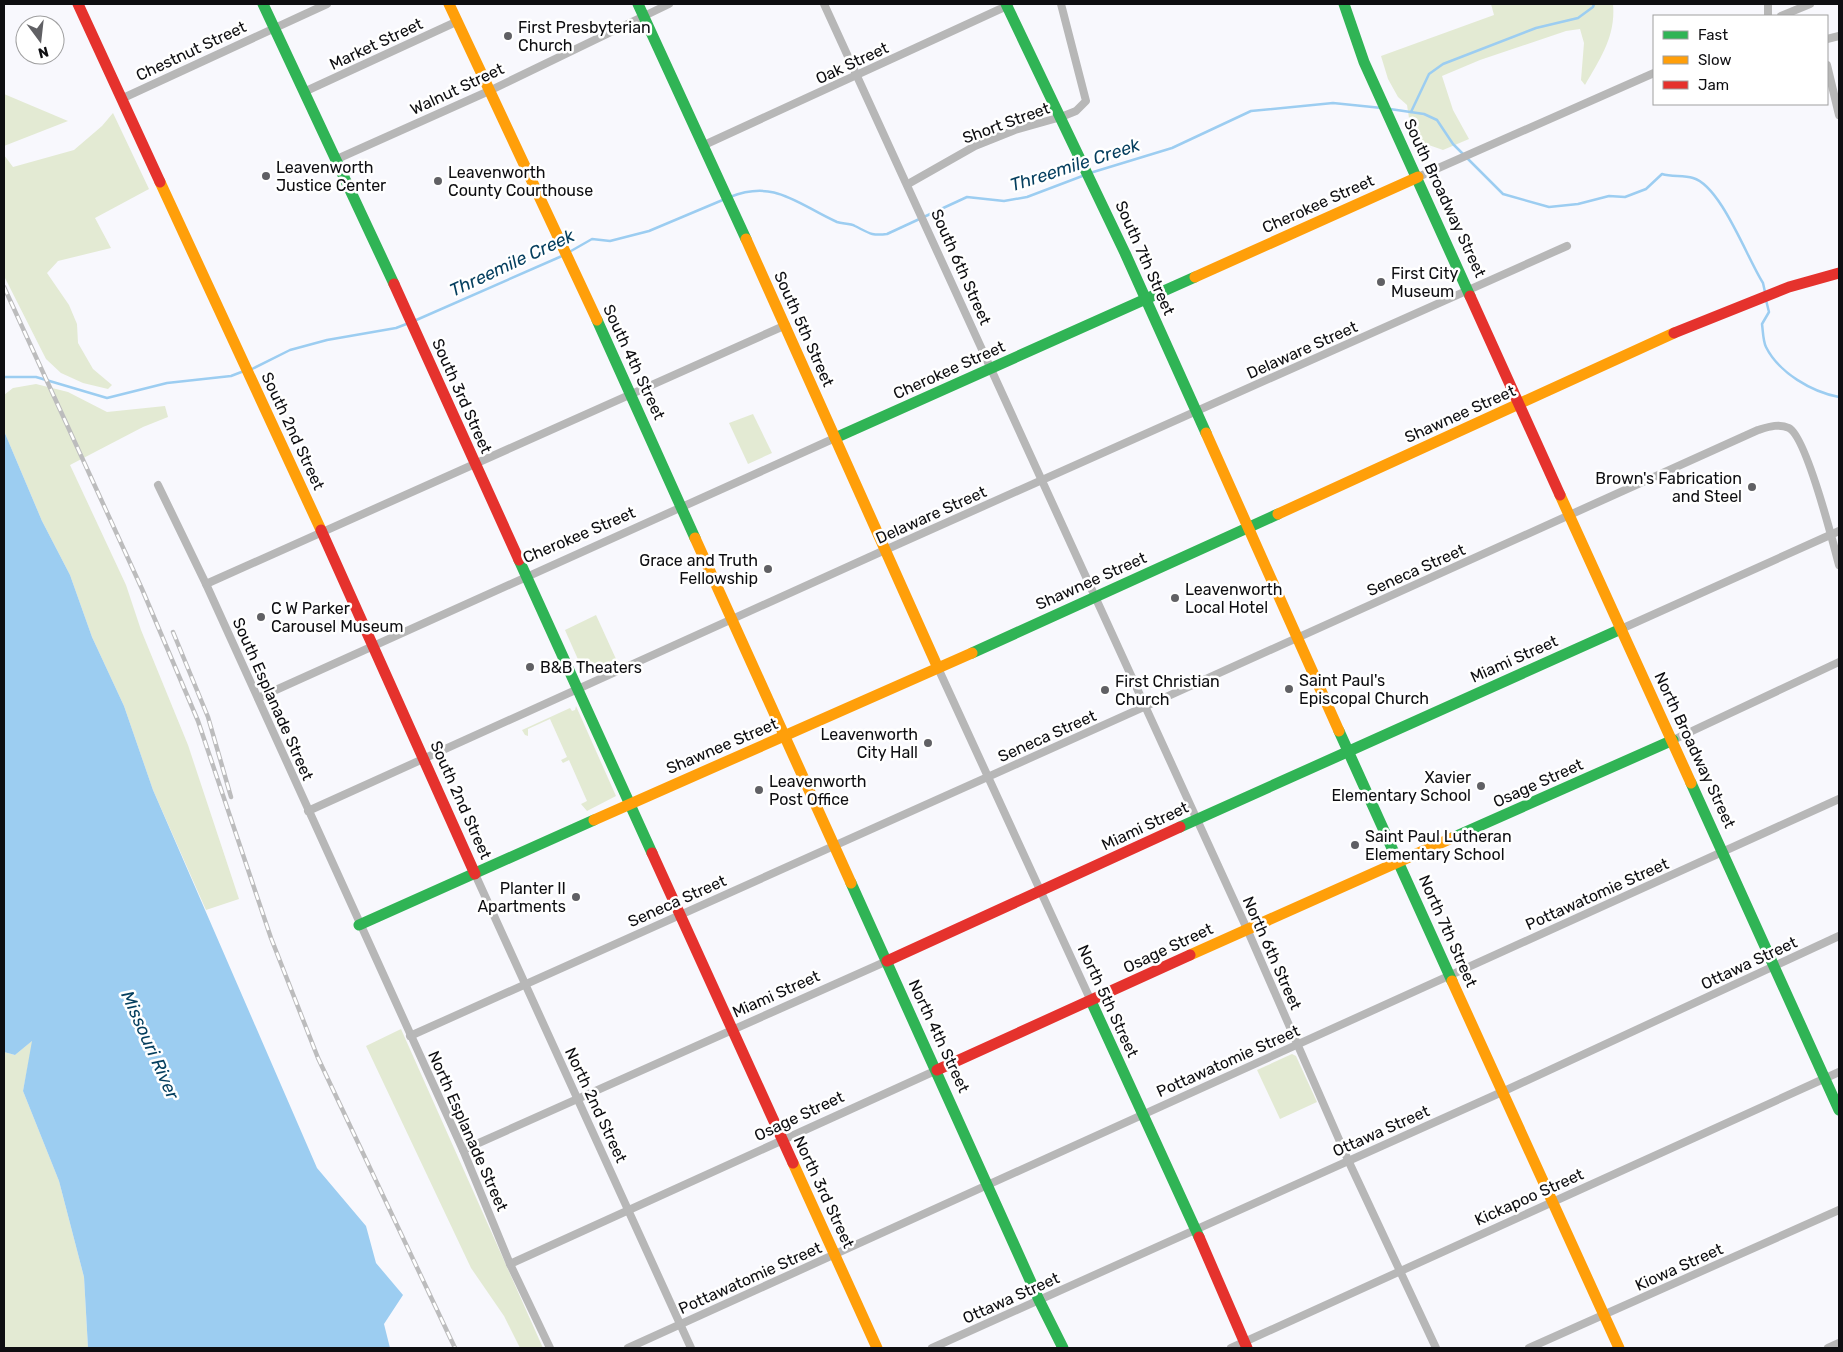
<svg xmlns="http://www.w3.org/2000/svg" width="1843" height="1352" font-family="Rubik,sans-serif">
<style>
.green{fill:#e3ead3}
.water{fill:#9ccdf1}
.lines{fill:none;stroke-linecap:round;stroke-linejoin:round}
.stream{stroke:#9ccdf1;stroke-width:2.5}
.street{stroke:#b7b7b7;stroke-width:8}
.fast{stroke:#30b455;stroke-width:11}
.slow{stroke:#ff9f0a;stroke-width:11}
.jam{stroke:#e5322d;stroke-width:11}
.rail-casing{stroke:#bcbcbd;stroke-width:4.5}
.rail{stroke:#fff;stroke-width:2.5;stroke-dasharray:8;stroke-linecap:butt}
.poi-dot{fill:#606064;stroke:#fff;stroke-width:2}
.labels{text-anchor:middle;dominant-baseline:central;stroke-width:5;stroke-linejoin:round;paint-order:stroke}
.poi-label{font-size:16px;fill:#0e0e11;stroke:#fff;text-anchor:start}
.street-label{font-size:16px;fill:#0e0e11;stroke:#fff}
.water-label{font-size:18px;font-style:italic;fill:#043e5e;stroke:#fff}
</style>
<rect width="100%" height="100%" fill="#f8f8fd"/>
<g class="green">
<path d="M1491 4H1613C1616 36 1600 59 1585 85L1581 80 1584 43 1580 29 1566 31 1480 60 1442 76 1453 110 1469 139 1443 150 1423 143 1411 131 1407 105 1398 97 1388 79 1381 56 1494 15Z"/>
<path d="M4 94 68 121 4 146Z"/>
<path d="M113 113 149 189 95 218 111 248 58 261 47 273 69 305 77 324 78 343 93 369 112 385 108 389 83 383 61 373 46 359 4 276V155L13 167 74 150 102 126Z"/>
<path d="M36 384 68 392 107 412 165 406 168 417 143 427 70 465 126 585 141 630 188 745 239 899 206 910 153 790 124 706 92 637 70 575 42 521 4 431V395L13 388Z"/>
<path d="M753 414 772 453 748 464 729 423Z"/>
<path d="M596 615 616 659 584 673 565 630Z"/>
<path d="M576 706 616 796 587 811 581 804 587 801 569 760 563 763 561 760 567 757 550 719 528 729V736L525 735 522 730 570 708 572 711 575 710Z"/>
<path d="M401 1029 543 1348H520L504 1316 471 1268 366 1046Z"/>
<path d="M33 1040 23 1091 59 1181 84 1277 88 1348H4V1052L15 1055Z"/>
<path d="M1292 1054 1296 1056 1317 1102 1280 1119 1257 1070Z"/>
</g>
<path class="water" d="M4 431 42 521 70 575 92 637 124 706 153 790 317 1168 366 1226 376 1263 403 1295 384 1324 390 1348H88L84 1277 59 1181 23 1091 32 1041 15 1055 4 1052Z"/>
<g class="lines">
<g class="stream">
<path d="M1390 109 1424 114 1437 120 1453 144 1503 194 1549 207 1578 204 1609 196 1625 197 1646 189 1662 174C1672 177 1683 175 1693 178 1721 186 1747 258 1763 283L1765 292"/>
<path d="M1411 112 1429 74 1443 64 1536 28 1578 18 1593 7 1594 4"/>
<path d="M1090 173 1172 148 1251 111 1333 103 1382 108"/>
<path d="M730 197C775 179 797 204 837 222 842 224 850 223 855 226 869 233 871 236 887 234L967 197 1004 201 1027 197 1085 175"/>
<path d="M571 251 592 239 610 241 649 231 725 199"/>
<path d="M1766 300 1769 312 1762 324C1763 331 1763 341 1766 347 1779 373 1812 392 1839 397"/>
<path d="M414 321 562 256"/>
<path d="M252 369 290 350 327 340 396 328 409 323"/>
<path d="M4 377H36L107 398 167 383 231 376 244 371"/>
</g>
<g class="street">
<path d="M824 4 1247 929 1348 1160 1436 1348"/>
<path d="M1768 16V4"/>
<path d="M1781 16 1810 4"/>
<path d="M1827 39 1839 36"/>
<path d="M1827 65 1839 115"/>
<path d="M306 91 458 21"/>
<path d="M121 99 327 4"/>
<path d="M702 146 1009 5"/>
<path d="M337 159 489 91 669 4"/>
<path d="M1418 177 1654 73"/>
<path d="M908 184 975 146 1015 130 1061 117 1076 111 1086 101 1061 4"/>
<path d="M158 485 206 584 463 1150 510 1264 550 1348"/>
<path d="M206 584 786 325"/>
<path d="M1621 629 1839 531"/>
<path d="M938 668 1091 1001"/>
<path d="M258 698 835 438"/>
<path d="M1673 740 1839 662"/>
<path d="M308 811 885 550 1567 246"/>
<path d="M475 874 691 1348"/>
<path d="M410 1036C860 835 1309 633 1758 430 1768 427 1779 423 1789 428 1806 437 1833 542 1839 565"/>
<path d="M463 1150 887 961"/>
<path d="M510 1264 937 1070"/>
<path d="M628 1348 1839 799"/>
<path d="M932 1348 1502 1092 1839 936"/>
<path d="M1231 1348 1839 1072"/>
<path d="M1529 1348 1839 1210"/>
<path d="M1828 1348 1839 1343"/>
</g>
<g class="fast">
<path d="M263 4 394 284"/>
<path d="M638 4 746 239"/>
<path d="M1006 4 1125 253 1206 433"/>
<path d="M1344 4 1364 62 1470 296"/>
<path d="M597 320 695 538"/>
<path d="M835 438 1195 277"/>
<path d="M519 560 652 853"/>
<path d="M972 653 1278 514"/>
<path d="M1339 731 1452 981"/>
<path d="M1691 783 1839 1110"/>
<path d="M1180 827 1621 629"/>
<path d="M1452 838 1673 740"/>
<path d="M851 883 1039 1300 1063 1348"/>
<path d="M359 925 594 820"/>
<path d="M1091 1001 1199 1237"/>
</g>
<g class="slow">
<path d="M449 4 597 320"/>
<path d="M160 182 321 530"/>
<path d="M746 239 938 668"/>
<path d="M1195 277 1418 177"/>
<path d="M1206 433 1339 731"/>
<path d="M1560 495 1691 783"/>
<path d="M1278 514 1674 333"/>
<path d="M695 538 851 883"/>
<path d="M594 820 972 653"/>
<path d="M1190 955 1452 838"/>
<path d="M1452 981 1619 1348"/>
<path d="M793 1163 877 1348"/>
</g>
<g class="jam">
<path d="M78 4 160 182"/>
<path d="M394 284 519 560"/>
<path d="M1470 296 1560 495"/>
<path d="M1674 333 1789 287 1839 273"/>
<path d="M321 530 475 874"/>
<path d="M652 853 793 1163"/>
<path d="M887 961 1180 827"/>
<path d="M937 1070 1190 955"/>
<path d="M1199 1237 1247 1348"/>
</g>
<defs>
<g id="rail">
<path d="M4 287 142 589 198 721 271 938 318 1058 455 1348"/>
<path d="M173 632 208 717 231 797"/>
</g>
</defs>
<use href="#rail" class="rail-casing"/>
<use href="#rail" class="rail"/>
</g>
<g class="poi-dot">
<circle cx="508" cy="36" r="5"/>
<circle cx="266" cy="176" r="5"/>
<circle cx="438" cy="181" r="5"/>
<circle cx="1381" cy="282" r="5"/>
<circle cx="1752" cy="487" r="5"/>
<circle cx="768" cy="569" r="5"/>
<circle cx="1175" cy="598" r="5"/>
<circle cx="261" cy="617" r="5"/>
<circle cx="530" cy="667" r="5"/>
<circle cx="1289" cy="689" r="5"/>
<circle cx="1105" cy="690" r="5"/>
<circle cx="928" cy="743" r="5"/>
<circle cx="1481" cy="786" r="5"/>
<circle cx="759" cy="790" r="5"/>
<circle cx="1355" cy="845" r="5"/>
<circle cx="576" cy="897" r="5"/>
</g>
<g class="labels">
<g class="poi-label">
<text x="518" y="27">First Presbyterian<tspan x="518" dy="18">Church</tspan></text>
<text x="276" y="167">Leavenworth<tspan x="276" dy="18">Justice Center</tspan></text>
<text x="448" y="172">Leavenworth<tspan x="448" dy="18">County Courthouse</tspan></text>
<text x="1391" y="273">First City<tspan x="1391" dy="18">Museum</tspan></text>
<text x="1742" y="478" text-anchor="end">Brown's Fabrication<tspan x="1742" dy="18">and Steel</tspan></text>
<text x="758" y="560" text-anchor="end">Grace and Truth<tspan x="758" dy="18">Fellowship</tspan></text>
<text x="1185" y="589">Leavenworth<tspan x="1185" dy="18">Local Hotel</tspan></text>
<text x="271" y="608">C W Parker<tspan x="271" dy="18">Carousel Museum</tspan></text>
<text x="540" y="667">B&amp;B Theaters</text>
<text x="1299" y="680">Saint Paul's<tspan x="1299" dy="18">Episcopal Church</tspan></text>
<text x="1115" y="681">First Christian<tspan x="1115" dy="18">Church</tspan></text>
<text x="918" y="734" text-anchor="end">Leavenworth<tspan x="918" dy="18">City Hall</tspan></text>
<text x="1471" y="777" text-anchor="end">Xavier<tspan x="1471" dy="18">Elementary School</tspan></text>
<text x="769" y="781">Leavenworth<tspan x="769" dy="18">Post Office</tspan></text>
<text x="1365" y="836">Saint Paul Lutheran<tspan x="1365" dy="18">Elementary School</tspan></text>
<text x="566" y="888" text-anchor="end">Planter II<tspan x="566" dy="18">Apartments</tspan></text>
</g>
<g class="street-label">
<text transform="translate(376 44) rotate(-25)">Market Street</text>
<text transform="translate(191 51) rotate(-25)">Chestnut Street</text>
<text transform="translate(852 63) rotate(-25)">Oak Street</text>
<text transform="translate(457 89) rotate(-25)">Walnut Street</text>
<text transform="translate(1006 123) rotate(-20)">Short Street</text>
<text transform="translate(1445 198) rotate(65)">South Broadway Street</text>
<text transform="translate(1318 204) rotate(-24)">Cherokee Street</text>
<text transform="translate(1145 258) rotate(66)">South 7th Street</text>
<text transform="translate(961 267) rotate(66)">South 6th Street</text>
<text transform="translate(804 329) rotate(66)">South 5th Street</text>
<text transform="translate(1302 350) rotate(-24)">Delaware Street</text>
<text transform="translate(634 362) rotate(65)">South 4th Street</text>
<text transform="translate(949 370) rotate(-24)">Cherokee Street</text>
<text transform="translate(462 396) rotate(66)">South 3rd Street</text>
<text transform="translate(1460 414) rotate(-24)">Shawnee Street</text>
<text transform="translate(293 431) rotate(65)">South 2nd Street</text>
<text transform="translate(931 515) rotate(-24)">Delaware Street</text>
<text transform="translate(579 535) rotate(-23)">Cherokee Street</text>
<text transform="translate(1416 570) rotate(-24)">Seneca Street</text>
<text transform="translate(1091 581) rotate(-24)">Shawnee Street</text>
<text transform="translate(1514 659) rotate(-24)">Miami Street</text>
<text transform="translate(273 699) rotate(66)">South Esplanade Street</text>
<text transform="translate(1047 736) rotate(-24)">Seneca Street</text>
<text transform="translate(722 746) rotate(-23)">Shawnee Street</text>
<text transform="translate(1695 750) rotate(65)">North Broadway Street</text>
<text transform="translate(1538 783) rotate(-24)">Osage Street</text>
<text transform="translate(461 800) rotate(66)">South 2nd Street</text>
<text transform="translate(1145 826) rotate(-25)">Miami Street</text>
<text transform="translate(1597 894) rotate(-24)">Pottawatomie Street</text>
<text transform="translate(677 901) rotate(-24)">Seneca Street</text>
<text transform="translate(1448 931) rotate(66)">North 7th Street</text>
<text transform="translate(1168 948) rotate(-25)">Osage Street</text>
<text transform="translate(1272 953) rotate(66)">North 6th Street</text>
<text transform="translate(1749 963) rotate(-25)">Ottawa Street</text>
<text transform="translate(776 994) rotate(-24)">Miami Street</text>
<text transform="translate(1108 1001) rotate(65)">North 5th Street</text>
<text transform="translate(939 1036) rotate(65)">North 4th Street</text>
<text transform="translate(1228 1061) rotate(-24)">Pottawatomie Street</text>
<text transform="translate(596 1105) rotate(65)">North 2nd Street</text>
<text transform="translate(799 1116) rotate(-25)">Osage Street</text>
<text transform="translate(468 1131) rotate(66)">North Esplanade Street</text>
<text transform="translate(1381 1131) rotate(-24)">Ottawa Street</text>
<text transform="translate(824 1192) rotate(65)">North 3rd Street</text>
<text transform="translate(1529 1197) rotate(-24)">Kickapoo Street</text>
<text transform="translate(1679 1267) rotate(-24)">Kiowa Street</text>
<text transform="translate(750 1278) rotate(-24)">Pottawatomie Street</text>
<text transform="translate(1011 1298) rotate(-24)">Ottawa Street</text>
</g>
<g class="water-label">
<text transform="translate(1075 165) rotate(-18)">Threemile Creek</text>
<text transform="translate(512 263) rotate(-25)">Threemile Creek</text>
<text transform="translate(150 1045) rotate(66)">Missouri River</text>
</g>
</g>
<rect width="1843" height="1352" fill="none" stroke="#0e0e11" stroke-width="10"/>
<rect x="1653" y="15" width="175" height="90" fill="#ffffff" stroke="#9f9fa0"/>
<rect x="1663" y="31" width="25" height="8" fill="#30b455" stroke="#9f9fa0"/>
<text x="1698" y="40" font-size="15" fill="#0e0e11">Fast</text>
<rect x="1663" y="56" width="25" height="8" fill="#ff9f0a" stroke="#9f9fa0"/>
<text x="1698" y="65" font-size="15" fill="#0e0e11">Slow</text>
<rect x="1663" y="81" width="25" height="8" fill="#e5322d" stroke="#9f9fa0"/>
<text x="1698" y="90" font-size="15" fill="#0e0e11">Jam</text>
<g transform="translate(40 40) rotate(165)"><circle r="24" fill="#ffffff" stroke="#9f9fa0"/>
<path d="M0-4L9 19L0 12L-9 19Z" fill="#606064"/>
<text y="-8" font-size="14" font-weight="bold" text-anchor="middle" fill="#0e0e11">N</text>
</g>
</svg>
